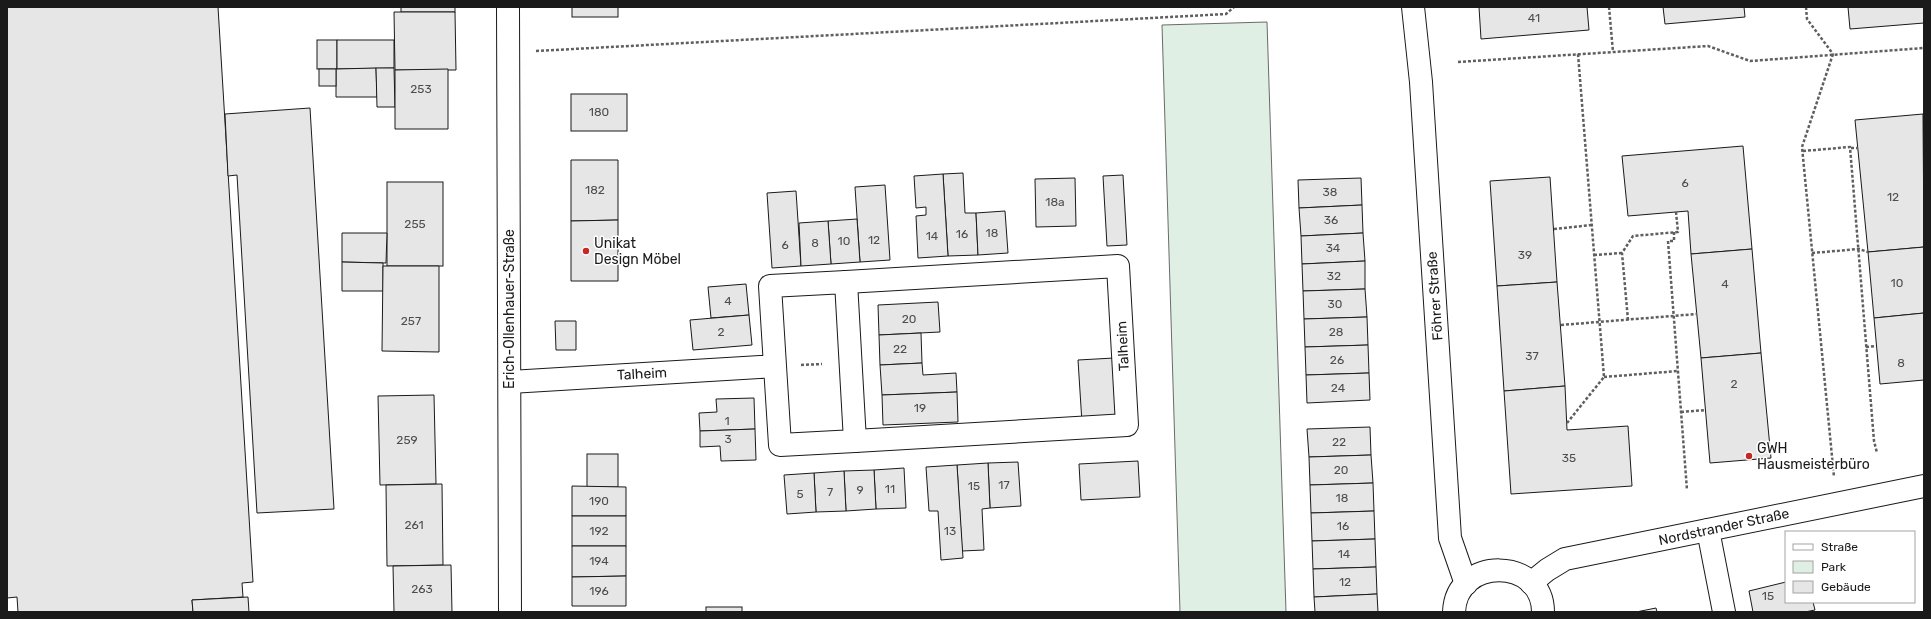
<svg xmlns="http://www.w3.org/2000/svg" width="1931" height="619" font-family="Rubik,sans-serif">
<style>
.green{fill:#e0efe3;stroke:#6a6a6a}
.building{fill:#e6e6e6;stroke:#1a1a1a}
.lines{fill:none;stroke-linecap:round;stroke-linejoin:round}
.minor-casing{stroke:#1a1a1a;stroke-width:24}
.tertiary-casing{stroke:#1a1a1a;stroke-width:24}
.path{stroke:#5f5f5f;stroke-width:2.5;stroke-dasharray:3 2;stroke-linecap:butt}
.minor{stroke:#fff;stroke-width:22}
.tertiary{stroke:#fff;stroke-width:22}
.poi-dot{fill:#c62828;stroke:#fff;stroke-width:1.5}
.labels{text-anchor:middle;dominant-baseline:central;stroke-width:3;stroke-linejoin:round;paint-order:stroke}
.number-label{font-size:12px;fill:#4d4d4d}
.poi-label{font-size:14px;fill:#1a1a1a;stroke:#fff;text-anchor:start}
.street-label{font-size:14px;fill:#1a1a1a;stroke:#fff}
</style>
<rect width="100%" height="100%" fill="#fff"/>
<path class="green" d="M1267 22 1286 612H1180L1162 25Z"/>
<g class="building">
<path d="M7 7H218L253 582 242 583 243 597 192 600 193 612H18L17 597 7 598Z"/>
<rect x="401" y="7" width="54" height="5"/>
<rect x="572" y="7" width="46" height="10"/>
<path d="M1479 7H1587L1589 30 1481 39Z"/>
<path d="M1663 7H1744L1745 17 1665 24Z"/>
<path d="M1848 7H1924V23L1850 29Z"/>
<path d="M394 12H455L456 70H395Z"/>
<rect x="317" y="40" width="20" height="29"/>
<path d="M337 40H394V68L337 69Z"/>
<path d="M376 68 377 97H336V69Z"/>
<path d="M376 68H394L395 107H377Z"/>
<rect x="319" y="69" width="17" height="17"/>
<path d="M448 69V129H395V70Z"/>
<rect x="571" y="94" width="56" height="37"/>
<path d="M310 108 334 509 257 513 237 175 228 176 225 114Z"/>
<path d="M1923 114 1924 247 1868 252 1855 120Z"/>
<path d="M1743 146 1752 249 1691 254 1688 211 1628 216 1622 156Z"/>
<path d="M571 160H618V220L571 221Z"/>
<path d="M963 173 965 213H976L978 255 948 256 943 174Z"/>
<path d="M943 174 948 256 918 258 916 216 926 215V207L916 208 914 176Z"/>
<path d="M1123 175 1127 245 1107 246 1103 176Z"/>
<path d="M1550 177 1557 282 1497 286 1490 181Z"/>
<path d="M1075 178 1076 226 1036 227 1035 179Z"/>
<path d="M1361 178 1362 205 1299 208 1298 180Z"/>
<rect x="387" y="182" width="56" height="84"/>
<path d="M885 185 890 260 860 262 855 187Z"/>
<path d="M796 191 801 266 772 268 767 193Z"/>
<path d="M1362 205 1363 233 1301 236 1299 208Z"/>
<path d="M1005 211 1008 253 978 255 976 213Z"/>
<path d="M857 219 860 262 831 264 828 221Z"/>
<path d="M618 220V281H571V221Z"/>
<path d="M828 221 831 264 801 266 799 223Z"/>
<path d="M342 233H387L386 263 342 262Z"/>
<path d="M1363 233 1365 261 1302 264 1301 236Z"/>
<path d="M1924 247V313L1874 318 1868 252Z"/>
<path d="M1752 249 1761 353 1701 358 1691 254Z"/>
<path d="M1365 261V289L1303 291 1302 264Z"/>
<path d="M342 262 383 263V291H342Z"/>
<path d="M383 266H439V352L382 351Z"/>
<path d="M1557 282 1565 386 1504 391 1497 286Z"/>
<path d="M746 284 749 315 711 318 708 287Z"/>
<path d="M1365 289 1367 317 1304 319 1303 291Z"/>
<path d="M938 302 940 332 879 335 878 305Z"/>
<path d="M1924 313V380L1880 384 1874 318Z"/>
<path d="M749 315 752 345 693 350 690 320Z"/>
<path d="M1367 317 1368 345 1305 347 1304 319Z"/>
<path d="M555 321H576V350H556Z"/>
<path d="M921 333 922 363 880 365 879 335Z"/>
<path d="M1368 345 1369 373 1306 375 1305 347Z"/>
<path d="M1761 353 1771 458 1710 463 1701 358Z"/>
<path d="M1114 358 1118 421 1082 423 1078 360Z"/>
<path d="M922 363 923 375 956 373 957 392 882 395 880 365Z"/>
<path d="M1369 373 1370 400 1307 403 1306 375Z"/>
<path d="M1565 386 1567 430 1628 426 1632 486 1511 494 1504 391Z"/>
<path d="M957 392 958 422 883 425 882 395Z"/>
<path d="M434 395 436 484 380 485 378 396Z"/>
<path d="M754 398 755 429 700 431 699 413 717 412 716 399Z"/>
<path d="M1370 427 1371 455 1309 457 1307 429Z"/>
<path d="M755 429 756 460 721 461 720 446 700 447V431Z"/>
<rect x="587" y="454" width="31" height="33"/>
<path d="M1371 455 1373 483 1310 485 1309 457Z"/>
<path d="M1138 461 1140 497 1081 500 1079 464Z"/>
<path d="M1018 462 1021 506 990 508 988 463Z"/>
<path d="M988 463 990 508 982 509 984 550 962 551 957 465Z"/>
<path d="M957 465 963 558 941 560 938 511H929L926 467Z"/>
<path d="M904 468 906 508 876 509 874 470Z"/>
<path d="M874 470 876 509 846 511 844 471Z"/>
<path d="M844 471 846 511 816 512 814 473Z"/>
<path d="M814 473 816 512 787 514 784 475Z"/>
<path d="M1373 483 1374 511 1311 513 1310 485Z"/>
<path d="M442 484 443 565 387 566 386 485Z"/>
<path d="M572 486 626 487V516H572Z"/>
<path d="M1374 511 1375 539 1312 541 1311 513Z"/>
<rect x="572" y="516" width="54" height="30"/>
<path d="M1375 539 1376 567 1313 569 1312 541Z"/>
<path d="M572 546H626V576L572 577Z"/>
<path d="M451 565 452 612H394L393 566Z"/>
<path d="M1376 567 1377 594 1314 597 1313 569Z"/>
<path d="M626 576V606H572V577Z"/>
<path d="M1786 582V602H1813L1815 610 1805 612H1753L1749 591Z"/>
<path d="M1377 594 1378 612H1315L1314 597Z"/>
<path d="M248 597 249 612H193L192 600Z"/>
<rect x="706" y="607" width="36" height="5"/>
<path d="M1656 608 1657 612H1636Z"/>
</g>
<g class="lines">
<defs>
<g id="minor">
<path d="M1413 7 1421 82 1450 538 1466 584"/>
<path d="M846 282 1118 266 1127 425 855 441"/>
<path d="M510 382 775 366 770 286 846 282 855 441 780 445 775 366"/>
<path d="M1708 530 1724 612"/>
<path d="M1531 583 1547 570 1565 559 1924 486"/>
<path d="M1454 612C1456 556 1543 557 1543 612"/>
</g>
<path id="tertiary" d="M508 7 510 612"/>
</defs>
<use href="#minor" class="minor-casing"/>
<use href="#tertiary" class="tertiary-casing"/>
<g class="path">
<path d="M1609 7 1613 52"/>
<path d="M1806 7 1807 19 1833 54"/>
<path d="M536 51 1226 14 1234 7"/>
<path d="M1833 54 1802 147 1834 477"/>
<path d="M1458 62 1708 46 1750 61 1924 48"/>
<path d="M1851 148H1858"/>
<path d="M1803 151 1850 147 1874 441 1877 453"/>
<path d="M1554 229 1592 225"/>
<path d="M1674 232V241H1668L1687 490"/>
<path d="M1812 253 1859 249 1868 252"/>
<path d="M1594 255 1622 253"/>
<path d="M1628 320 1622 253 1633 236 1678 232 1676 212"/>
<path d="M1561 325 1697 314"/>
<path d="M1866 347 1876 346"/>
<path d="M801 365 822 364"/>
<path d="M1604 377 1678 371"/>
<path d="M1681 412 1706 410"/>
<path d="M1567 423 1604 377 1578 54"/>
</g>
<use href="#minor" class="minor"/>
<use href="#tertiary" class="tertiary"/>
</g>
<g class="poi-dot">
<circle cx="586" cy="251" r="4"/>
<circle cx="1749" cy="456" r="4"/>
</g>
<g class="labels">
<g class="number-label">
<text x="1534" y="18">41</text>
<text x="421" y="89">253</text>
<text x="599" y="112">180</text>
<text x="1685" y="183">6</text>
<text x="595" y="190">182</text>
<text x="1330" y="192">38</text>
<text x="1893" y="197">12</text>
<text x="1055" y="202">18a</text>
<text x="1331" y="220">36</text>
<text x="415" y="224">255</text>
<text x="992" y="233">18</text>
<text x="962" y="234">16</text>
<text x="932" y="236">14</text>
<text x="874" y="240">12</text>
<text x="844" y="241">10</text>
<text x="815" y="243">8</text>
<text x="785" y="245">6</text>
<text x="1333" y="248">34</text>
<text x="1525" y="255">39</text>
<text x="1334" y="276">32</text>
<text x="1897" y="283">10</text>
<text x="1725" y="284">4</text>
<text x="728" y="301">4</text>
<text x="1335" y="304">30</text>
<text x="909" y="319">20</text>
<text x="411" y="321">257</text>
<text x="721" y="332">2</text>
<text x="1336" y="332">28</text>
<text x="900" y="349">22</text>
<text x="1532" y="356">37</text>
<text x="1337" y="360">26</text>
<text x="1901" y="363">8</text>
<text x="1734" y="384">2</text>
<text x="1338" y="388">24</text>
<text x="920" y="408">19</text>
<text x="727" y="421">1</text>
<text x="728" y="439">3</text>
<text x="407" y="440">259</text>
<text x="1339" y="442">22</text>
<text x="1569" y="458">35</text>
<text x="1341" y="470">20</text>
<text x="1004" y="485">17</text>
<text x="974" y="486">15</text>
<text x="890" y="489">11</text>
<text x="860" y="490">9</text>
<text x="830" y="492">7</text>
<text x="800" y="494">5</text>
<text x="1342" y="498">18</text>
<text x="599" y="501">190</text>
<text x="414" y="525">261</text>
<text x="1343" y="526">16</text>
<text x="599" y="531">192</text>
<text x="950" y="531">13</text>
<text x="1344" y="554">14</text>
<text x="599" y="561">194</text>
<text x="1345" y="582">12</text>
<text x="422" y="589">263</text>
<text x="599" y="591">196</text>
<text x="1768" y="596">15</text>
</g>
<g class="poi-label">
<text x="594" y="243">Unikat<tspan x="594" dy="16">Design Möbel</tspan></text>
<text x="1757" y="448">GWH<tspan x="1757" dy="16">Hausmeisterbüro</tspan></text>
</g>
<g class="street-label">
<text transform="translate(1435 296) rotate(-94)">Föhrer Straße</text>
<text transform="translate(509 309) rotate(-90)">Erich-Ollenhauer-Straße</text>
<text transform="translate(1123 346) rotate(-93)">Talheim</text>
<text transform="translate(642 374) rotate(-3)">Talheim</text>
<text transform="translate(1724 527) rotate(-12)">Nordstrander Straße</text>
</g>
</g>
<rect width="1931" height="619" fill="none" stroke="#1a1a1a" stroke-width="16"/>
<rect x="1785" y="531" width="130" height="72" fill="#ffffff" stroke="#a3a3a3"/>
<rect x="1793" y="544" width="20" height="6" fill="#ffffff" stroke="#a3a3a3"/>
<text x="1821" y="551" font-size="12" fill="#1a1a1a">Straße</text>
<rect x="1793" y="561" width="20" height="12" fill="#e0efe3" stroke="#a3a3a3"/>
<text x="1821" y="571" font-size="12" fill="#1a1a1a">Park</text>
<rect x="1793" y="581" width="20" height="12" fill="#e6e6e6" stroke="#a3a3a3"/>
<text x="1821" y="591" font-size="12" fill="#1a1a1a">Gebäude</text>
</svg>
